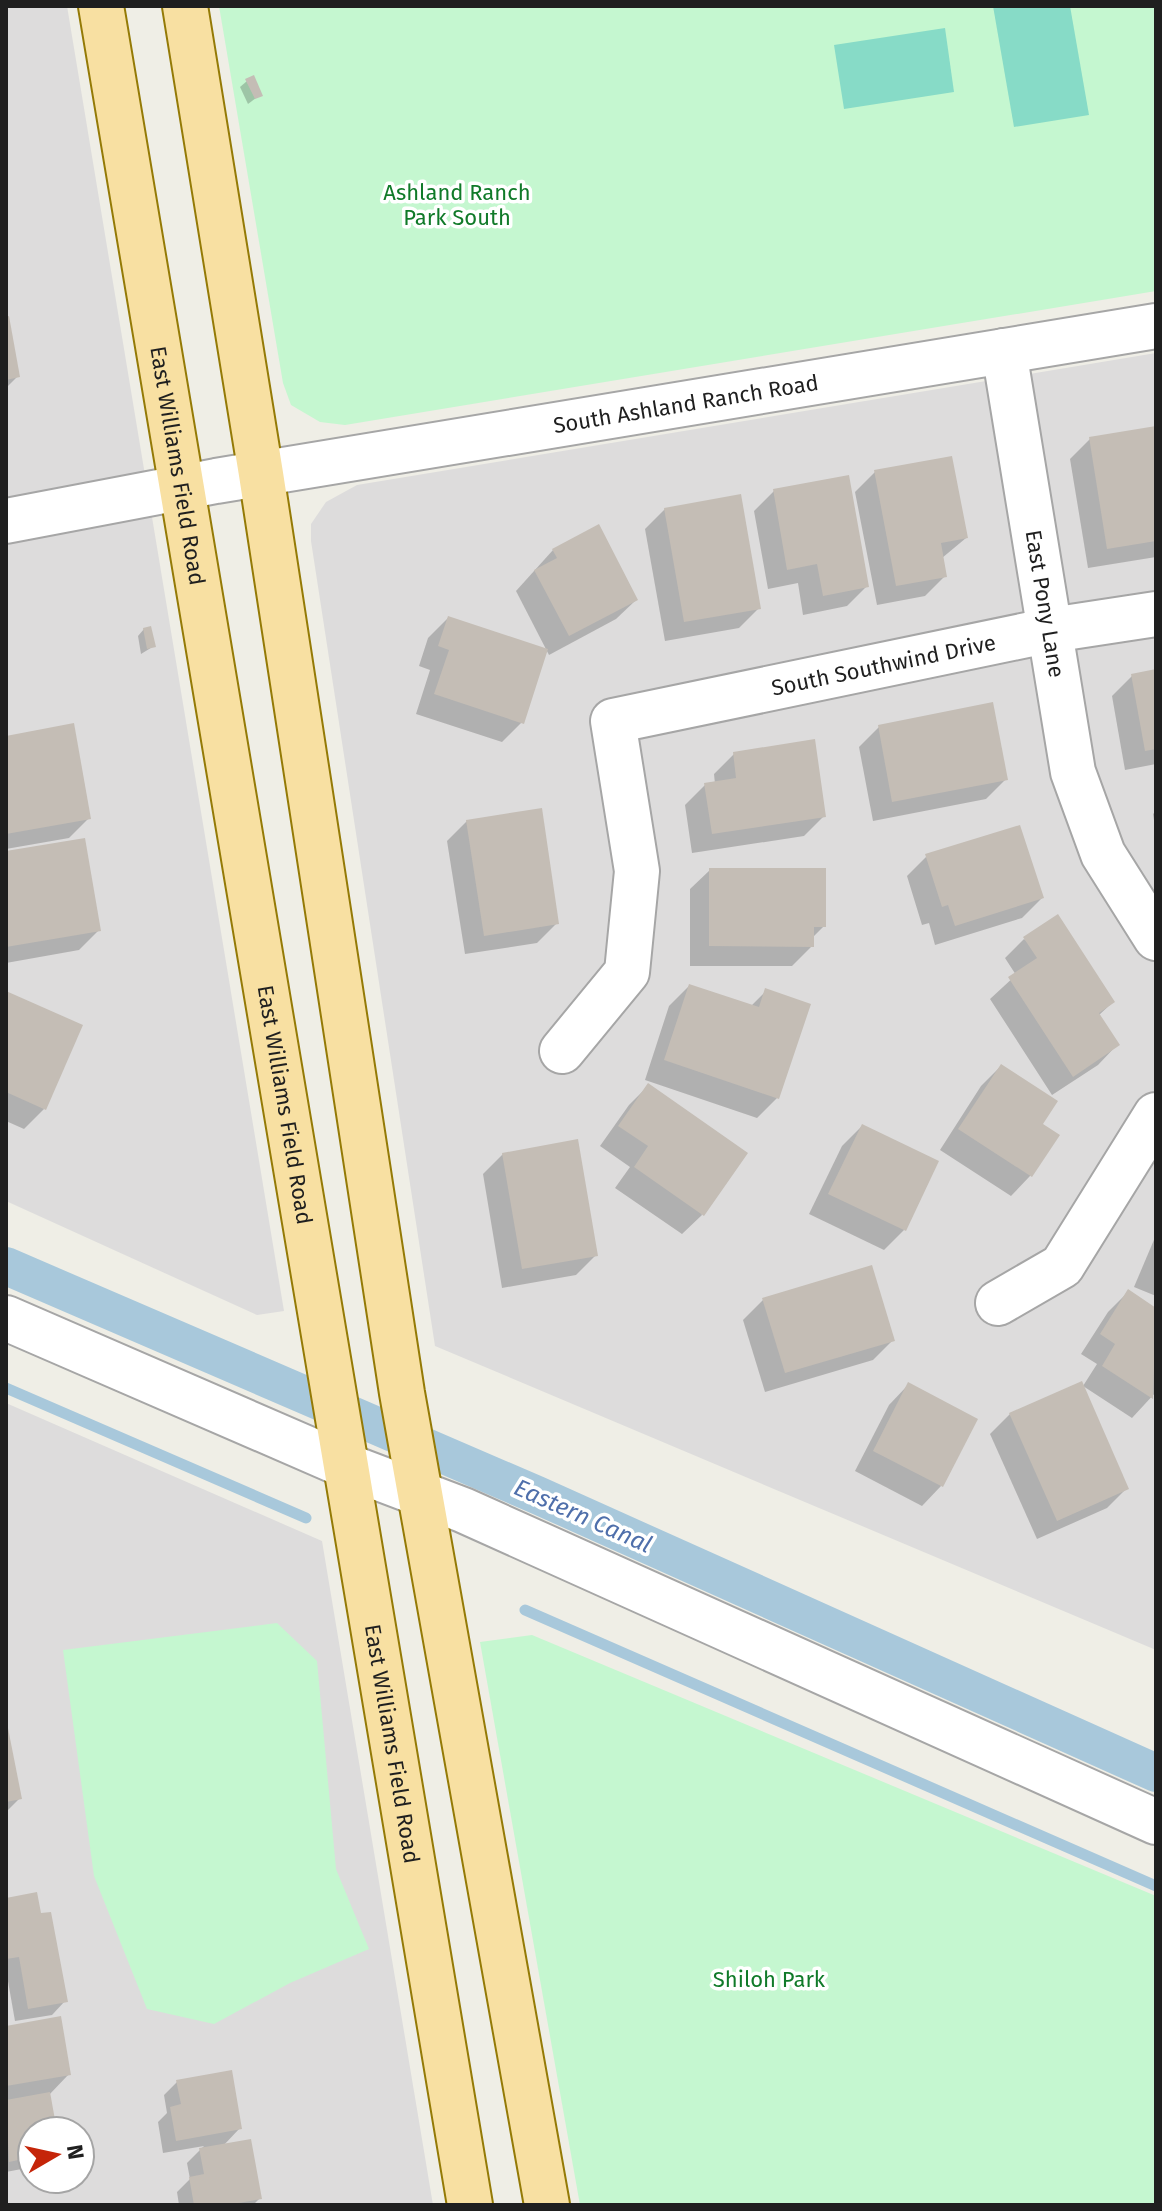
<svg xmlns="http://www.w3.org/2000/svg" width="1162" height="2211" font-family="'Fira Sans',sans-serif">
<style>
.residential{fill:#dddcdc;fill-rule:evenodd}
.park{fill:#c5f7d0}
.pitch{fill:#87dbc7}
.shadow{fill:#0003}
.lines{fill:none;stroke-linecap:round;stroke-linejoin:round}
.stream{stroke:#a8c8db;stroke-width:11}
.canal{stroke:#a8c8db;stroke-width:38}
.building{fill:#c4bdb5}
.minor-casing{stroke:#a6a6a6;stroke-width:48}
.major-casing{stroke:#947a06;stroke-width:48}
.minor{stroke:#fff;stroke-width:44}
.major{stroke:#f8e0a2;stroke-width:44}
.labels{text-anchor:middle;dominant-baseline:central;stroke-width:7;stroke-linejoin:round;paint-order:stroke}
.park-label{font-size:22px;fill:#107a29;stroke:#fff}
.street-label{font-size:22px;fill:#1f1f1f;stroke:#fff}
.water-label{font-size:24px;font-style:italic;fill:#4f6fab;stroke:#fff}
</style>
<rect width="100%" height="100%" fill="#efeee6"/>
<g class="residential">
<path d="M6 6H67L284 1311 257 1315 6 1201Z"/>
<path d="M1156 353V1650L435 1346 311 541V524L326 502 357 485Z"/>
<path d="M6 1403 322 1541 433 2205H6ZM32 2131H80V2179H32Z"/>
</g>
<g class="park">
<path d="M219 6H1156V291L345 425 320 422 291 405 283 383Z"/>
<path d="M277 1623 317 1661 336 1869 369 1949 290 1983 214 2024 147 2009 94 1876 63 1650Z"/>
<path d="M532 1635 1156 1896V2205H580L480 1642Z"/>
</g>
<g class="pitch">
<path d="M993 6H1070L1089 115 1014 127Z"/>
<path d="M945 28 954 92 844 109 834 45Z"/>
</g>
<g class="shadow">
<path d="M247 81 260 95 248 104 240 87Z"/>
<path d="M6 319 17 377 6 388Z"/>
<path d="M1156 428V557L1088 568 1070 459 1090 439Z"/>
<path d="M875 472 966 538 942 558 945 576 925 596 877 605 855 492Z"/>
<path d="M774 491 867 586 847 606 803 615 798 583 768 589 754 511Z"/>
<path d="M665 509 759 608 739 628 665 641 645 529Z"/>
<path d="M553 550 636 600 616 619 549 655 516 591Z"/>
<path d="M448 618 522 722 502 742 416 714 430 670 419 666 428 638Z"/>
<path d="M144 629 154 646 141 654 138 636Z"/>
<path d="M1156 671V764L1125 770 1112 696 1132 676Z"/>
<path d="M879 727 1006 779 986 799 873 821 859 747Z"/>
<path d="M6 738 89 818 69 838 6 849Z"/>
<path d="M734 754 824 816 804 836 692 853 685 805 705 785 715 784 714 774Z"/>
<path d="M1156 811V833L1153 814Z"/>
<path d="M467 821 557 923 537 943 465 954 447 841Z"/>
<path d="M6 853 99 930 79 950 6 963Z"/>
<path d="M927 856 1042 898 1022 918 935 945 929 923 922 925 907 876Z"/>
<path d="M710 870 824 926 812 938V946L792 966H690V889Z"/>
<path d="M1024 939 1113 1002 1098 1016 1117 1045 1098 1065 1052 1095 990 999 1016 975 1005 958Z"/>
<path d="M689 986 750 1007 766 991 777 1098 757 1118 645 1080 669 1006Z"/>
<path d="M6 993 44 1109 24 1129 6 1121Z"/>
<path d="M1001 1066 1040 1125 1057 1136 1030 1176 1011 1196 940 1150 981 1086Z"/>
<path d="M648 1086 702 1215 682 1234 615 1188 630 1167 600 1146 629 1105Z"/>
<path d="M862 1126 936 1162 904 1230 884 1250 809 1214 842 1146Z"/>
<path d="M503 1154 596 1255 576 1275 502 1288 483 1174Z"/>
<path d="M1156 1235V1296L1134 1287Z"/>
<path d="M1128 1292 1156 1310V1392L1132 1418 1083 1386 1097 1364 1081 1354 1108 1312Z"/>
<path d="M763 1300 893 1340 873 1360 765 1392 743 1320Z"/>
<path d="M908 1385 941 1486 922 1506 855 1471 889 1405Z"/>
<path d="M1010 1414 1127 1488 1107 1508 1037 1539 990 1434Z"/>
<path d="M6 1725 20 1798 6 1812Z"/>
<path d="M6 1900 65 2001 52 2015 15 2021 6 1970Z"/>
<path d="M6 2028 69 2074 49 2095 55 2131H32V2167L6 2172Z"/>
<path d="M177 2082 240 2128 223 2146 260 2198 253 2205H179L177 2192 190 2179 187 2163 204 2146 163 2153 158 2122 167 2113 164 2095Z"/>
</g>
<g class="lines">
<g class="stream">
<path d="M6 1388 306 1518"/>
<path d="M525 1610 1156 1886"/>
</g>
<path class="canal" d="M6 1266 537 1495 1156 1773"/>
</g>
<g class="building">
<path d="M254 75 263 96 255 99 245 79Z"/>
<path d="M9 316 20 377 6 380V317Z"/>
<path d="M1156 426V541L1107 549 1089 437Z"/>
<path d="M952 456 968 538 941 543 947 577 896 586 874 470Z"/>
<path d="M849 475 869 587 823 596 817 564 787 570 773 489Z"/>
<path d="M741 494 761 609 684 622 664 508Z"/>
<path d="M599 524 638 600 569 636 534 570 557 558 552 549Z"/>
<path d="M448 616 548 649 524 724 434 694 449 650 438 646Z"/>
<path d="M151 626 156 647 147 649 143 628Z"/>
<path d="M1156 669V749L1145 751 1131 674Z"/>
<path d="M993 702 1008 780 892 802 878 725Z"/>
<path d="M74 723 91 819 6 834V736Z"/>
<path d="M815 739 826 817 712 834 704 783 736 778 733 752Z"/>
<path d="M542 808 559 924 484 936 466 820Z"/>
<path d="M1020 825 1044 898 955 926 948 905 942 907 925 854Z"/>
<path d="M85 838 101 931 6 947V851Z"/>
<path d="M709 868H826V927H814V947L709 946Z"/>
<path d="M1058 914 1115 1002 1099 1013 1120 1045 1073 1077 1008 977 1037 958 1023 937Z"/>
<path d="M689 984 759 1007 765 988 811 1004 779 1099 664 1060Z"/>
<path d="M6 991 83 1025 46 1110 6 1092Z"/>
<path d="M1001 1064 1058 1101 1043 1124 1060 1135 1032 1177 958 1129Z"/>
<path d="M648 1083 748 1153 704 1216 634 1167 648 1146 618 1126Z"/>
<path d="M862 1124 939 1161 906 1231 828 1194Z"/>
<path d="M578 1139 598 1256 522 1269 502 1153Z"/>
<path d="M872 1265 895 1341 785 1373 762 1298Z"/>
<path d="M1128 1289 1156 1308 1153 1399 1102 1366 1115 1344 1100 1334Z"/>
<path d="M1082 1381 1129 1489 1057 1521 1009 1413Z"/>
<path d="M908 1382 978 1419 943 1487 873 1451Z"/>
<path d="M6 1718 22 1799 6 1802Z"/>
<path d="M37 1892 41 1913 51 1912 68 2002 28 2009 19 1957 6 1959V1898Z"/>
<path d="M61 2016 71 2075 6 2086V2026Z"/>
<path d="M232 2070 242 2129 176 2141 170 2107 181 2104 176 2080Z"/>
<path d="M50 2092 57 2131H32V2157L9 2162 6 2100Z"/>
<path d="M251 2139 262 2199 227 2205H194L189 2177 204 2174 199 2148Z"/>
</g>
<g class="lines">
<defs>
<g id="minor">
<path id="s1" d="M1004 351 1073 772 1103 854 1156 938"/>
<path id="s2" d="M6 521 216 481 1156 326"/>
<path id="s3" d="M562 1051 627 972 637 871 613 721 1051 630 1156 614"/>
<path d="M998 1303 1062 1266 1156 1115"/>
<path d="M6 1318 347 1466 463 1510 1156 1822"/>
</g>
<g id="major">
<path id="s4" d="M101 6 470 2205"/>
<path d="M185 6 261 474 402 1393 547 2205"/>
</g>
</defs>
<use href="#minor" class="minor-casing"/>
<use href="#major" class="major-casing"/>
<use href="#minor" class="minor"/>
<use href="#major" class="major"/>
</g>
<g class="labels">
<g class="park-label">
<text x="457" y="192">Ashland Ranch<tspan x="457" dy="25">Park South</tspan></text>
<text x="769" y="1979">Shiloh Park</text>
</g>
<g class="street-label">
<text stroke="none"><textPath href="#s2" startOffset="690">South Ashland Ranch Road</textPath></text>
<text stroke="none"><textPath href="#s4" startOffset="466">East Williams Field Road</textPath></text>
<text stroke="none"><textPath href="#s1" startOffset="256">East Pony Lane</textPath></text>
<text stroke="none"><textPath href="#s3" startOffset="632">South Southwind Drive</textPath></text>
<text stroke="none"><textPath href="#s4" startOffset="1114">East Williams Field Road</textPath></text>
<text stroke="none"><textPath href="#s4" startOffset="1762">East Williams Field Road</textPath></text>
</g>
<g class="water-label">
<text transform="translate(583 1516) rotate(24)">Eastern Canal</text>
</g>
</g>
<rect width="1162" height="2211" fill="none" stroke="#1f1f1f" stroke-width="16"/>
<g transform="translate(56 2155) rotate(81)"><circle r="38" fill="#ffffff" stroke="#a5a5a5" stroke-width="2"/>
<path d="M0-6L14 30L0 20L-14 30Z" fill="#c52509"/>
<text y="-12" font-size="22" font-weight="bold" text-anchor="middle" fill="#1f1f1f">N</text>
</g>
</svg>
